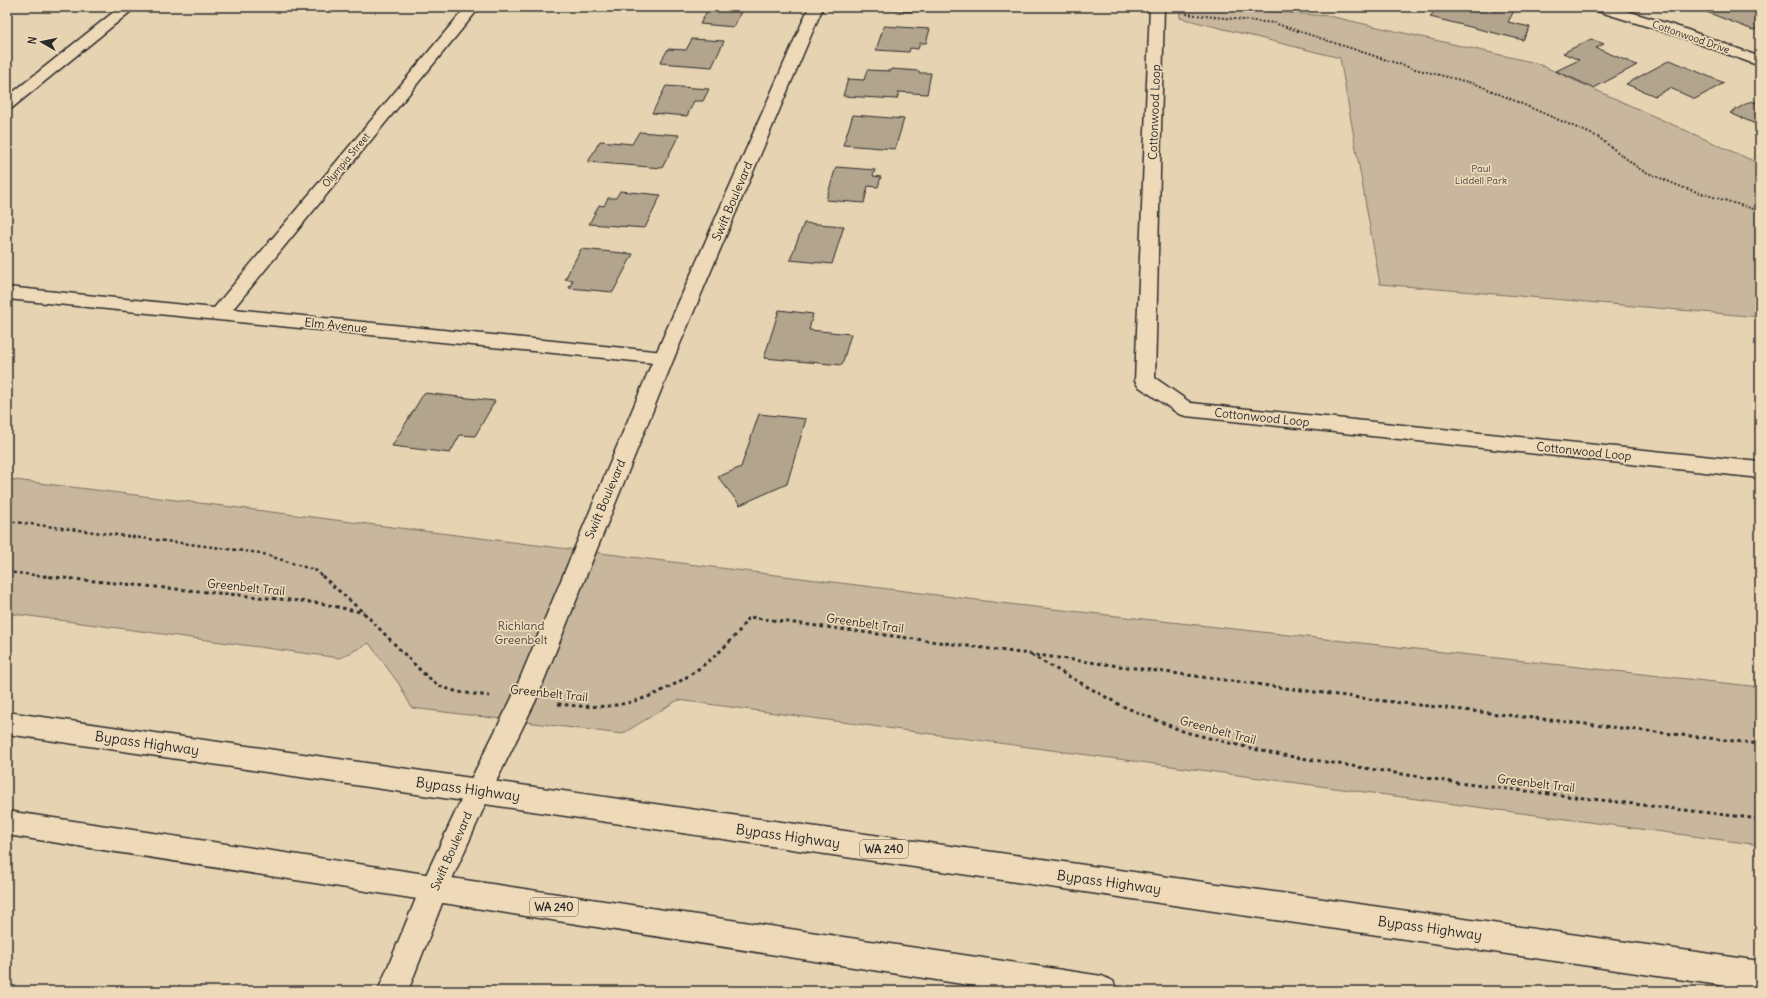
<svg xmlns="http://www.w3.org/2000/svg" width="1767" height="998" font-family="Delius,sans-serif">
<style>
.green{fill:#c8b79c;stroke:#7a7164}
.building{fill:#b2a48d;stroke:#2b2b2b}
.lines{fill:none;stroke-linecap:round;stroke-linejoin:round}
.minor-casing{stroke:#2b2b2b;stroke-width:3}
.tertiary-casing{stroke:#2b2b2b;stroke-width:3}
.secondary-casing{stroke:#2b2b2b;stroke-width:3}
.trunk-casing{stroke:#2b2b2b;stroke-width:3}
.path-far2{stroke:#2b2b2b;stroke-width:2;stroke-dasharray:2 2;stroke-linecap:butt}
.path-far1{stroke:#2b2b2b;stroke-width:2.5;stroke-dasharray:3 3;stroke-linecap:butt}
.path{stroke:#2b2b2b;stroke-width:3;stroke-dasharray:3.5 3.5;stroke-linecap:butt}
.minor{fill:#eedab8;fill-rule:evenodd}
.tertiary{fill:#eedab8;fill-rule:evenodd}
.secondary{fill:#eedab8;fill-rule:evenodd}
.trunk{fill:#eedab8;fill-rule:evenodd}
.labels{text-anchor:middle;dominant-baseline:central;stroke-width:3.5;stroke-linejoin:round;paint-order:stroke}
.far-street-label{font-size:10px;fill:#2b2b2b;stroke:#eedab8}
.far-park-label{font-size:10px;fill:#4a4742;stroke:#eedab8}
.shield{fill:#eedab8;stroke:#666055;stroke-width:1}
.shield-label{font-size:11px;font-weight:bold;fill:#2b2b2b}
.street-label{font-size:12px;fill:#2b2b2b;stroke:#eedab8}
.park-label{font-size:12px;fill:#4a4742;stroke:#eedab8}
.near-street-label{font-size:14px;fill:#2b2b2b;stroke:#eedab8}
</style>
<rect width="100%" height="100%" fill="#e6d3b2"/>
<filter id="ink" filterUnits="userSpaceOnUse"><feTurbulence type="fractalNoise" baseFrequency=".025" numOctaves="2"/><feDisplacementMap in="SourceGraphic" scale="8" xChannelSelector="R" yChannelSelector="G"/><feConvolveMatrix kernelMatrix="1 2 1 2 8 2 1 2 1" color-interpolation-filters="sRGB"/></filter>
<g filter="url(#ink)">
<g class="green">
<path d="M1180 7H1208L1329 16 1536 63 1760 164V317L1380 284 1340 58 1180 18Z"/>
<path d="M7 479 1017 605 1760 687V845L678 700 622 734 412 708 399 684 369 643 340 658 7 613Z"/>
</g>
<g class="building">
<path d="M709 7H743L734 27 700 24Z"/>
<path d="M879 7H912L911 12 878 9Z"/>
<path d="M1437 7H1505L1515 9 1508 22 1530 27 1523 40 1430 17Z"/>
<path d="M1712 7H1740L1745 9 1753 7 1760 10V27L1753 30 1704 11Z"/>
<path d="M884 26 930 29 926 43H920L918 49 910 48 909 52 876 50Z"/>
<path d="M692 39 724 41 712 67 660 63 668 49 686 50Z"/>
<path d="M1591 39 1604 44 1596 48 1637 65 1594 88 1556 71 1579 60 1563 53Z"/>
<path d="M1670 60 1724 83 1695 99 1670 88 1655 96 1626 84Z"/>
<path d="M891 69 919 71V73H931L927 94 899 92 897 99 843 96 848 79 864 80 867 70 891 71Z"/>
<path d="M666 86 709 89 703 101H694L687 116 652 113Z"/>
<path d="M1751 101 1760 104V126L1730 113Z"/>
<path d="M853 115 904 119 895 149 843 145Z"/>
<path d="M639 132 679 135 662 168 588 162 600 141 632 144Z"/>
<path d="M836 167 875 170 873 176 881 177 878 187 868 186 864 203 826 200Z"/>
<path d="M620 191 661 195 645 228 589 224 599 205 604 206 608 198H616Z"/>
<path d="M804 223 844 226 832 264 790 260Z"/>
<path d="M581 249 633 254 613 292 569 288 573 280 565 279Z"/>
<path d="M779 310 813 314 809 330 851 334 842 365 764 358Z"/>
<path d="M424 393 495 401 475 436 460 435 450 453 392 446Z"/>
<path d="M759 414 806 419 787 484 740 505 718 477 741 467Z"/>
</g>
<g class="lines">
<defs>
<g id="minor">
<path d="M120 7H136L12 108 7 110V97Z"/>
<path d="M466 7H480L233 309 664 352 671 354 674 358 671 362 664 364 7 299V287L214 308Z"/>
<path d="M1150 7H1164L1155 378 1191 403 1760 462V478L1186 416 1179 414 1138 386 1135 381Z"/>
<path d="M434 875 444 879 448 888 408 991H378L424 879Z"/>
</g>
<path id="tertiary" d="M1592 7H1614L1624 10 1685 29 1760 57V66L1675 35 1594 10Z"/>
<path id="secondary" d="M809 7H823L674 358 536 700 490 794 444 897 434 901 424 897 420 888 469 783 511 700 654 358Z"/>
<g id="trunk">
<path d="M7 712 1760 961V991L7 734Z"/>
<path d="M7 811 1102 976 1113 981 1117 991H1007L7 835Z"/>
</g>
</defs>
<use href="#minor" class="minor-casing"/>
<use href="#tertiary" class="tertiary-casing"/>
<use href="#secondary" class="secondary-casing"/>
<use href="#trunk" class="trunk-casing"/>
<path class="path-far2" d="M1186 14 1274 23 1411 68 1476 84 1598 137 1641 170 1684 188 1760 211"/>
<g class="path-far1">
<path d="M7 521 260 553 317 571 323 577"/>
<path d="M7 572 53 577"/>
</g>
<g class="path">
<path d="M43 576 320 603 364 613"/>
<path d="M322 576 364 613 423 673 439 686 458 692 489 696"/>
<path d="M1031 655 1120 705 1185 732 1270 753 1458 783 1760 819"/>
<path d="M558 704C577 706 597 708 616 705 660 699 705 669 734 637 740 631 744 623 749 617L1376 700 1760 744"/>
</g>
<use href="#minor" class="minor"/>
<use href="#tertiary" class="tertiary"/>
<use href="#secondary" class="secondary"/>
<use href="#trunk" class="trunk"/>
</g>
</g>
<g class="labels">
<g class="far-street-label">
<text transform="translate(1691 37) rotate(19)">Cottonwood Drive</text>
<text transform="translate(346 160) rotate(-50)">Olympia Street</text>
</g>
<g class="far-park-label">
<text x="1481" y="168">Paul<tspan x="1481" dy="12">Liddell Park</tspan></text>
</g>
<g class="shield">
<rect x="860" y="840" width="48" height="18" rx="3"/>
<rect x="530" y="898" width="48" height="18" rx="3"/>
</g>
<g class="shield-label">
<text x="884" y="849">WA 240</text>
<text x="554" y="907">WA 240</text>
</g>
<g class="street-label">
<text transform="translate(1154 112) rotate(-88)">Cottonwood Loop</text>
<text transform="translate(732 201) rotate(-67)">Swift Boulevard</text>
<text transform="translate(336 325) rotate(6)">Elm Avenue</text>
<text transform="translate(1262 417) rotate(6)">Cottonwood Loop</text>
<text transform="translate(1584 451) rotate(6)">Cottonwood Loop</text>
<text transform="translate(605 499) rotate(-67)">Swift Boulevard</text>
<text transform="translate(246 587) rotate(6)">Greenbelt Trail</text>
<text transform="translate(865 623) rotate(8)">Greenbelt Trail</text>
<text transform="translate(549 693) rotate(6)">Greenbelt Trail</text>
<text transform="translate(1218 730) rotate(15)">Greenbelt Trail</text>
<text transform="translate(1536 783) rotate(7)">Greenbelt Trail</text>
<text transform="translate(451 851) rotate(-66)">Swift Boulevard</text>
</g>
<g class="park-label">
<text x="521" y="625">Richland<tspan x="521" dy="14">Greenbelt</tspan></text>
</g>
<g class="near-street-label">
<text transform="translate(147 743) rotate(8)">Bypass Highway</text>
<text transform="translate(468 789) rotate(8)">Bypass Highway</text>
<text transform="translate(788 836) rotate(8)">Bypass Highway</text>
<text transform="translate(1109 882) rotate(8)">Bypass Highway</text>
<text transform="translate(1430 928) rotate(8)">Bypass Highway</text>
</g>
</g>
<rect width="1767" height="998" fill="none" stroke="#eedab8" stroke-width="24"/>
<rect x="12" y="12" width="1743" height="974" fill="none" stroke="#2b2b2b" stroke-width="1.5" filter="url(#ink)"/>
<g transform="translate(42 42) rotate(279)" stroke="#eedab8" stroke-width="3" paint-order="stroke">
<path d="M0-3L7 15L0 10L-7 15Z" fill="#2b2b2b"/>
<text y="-6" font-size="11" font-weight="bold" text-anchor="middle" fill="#2b2b2b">N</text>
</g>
</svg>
